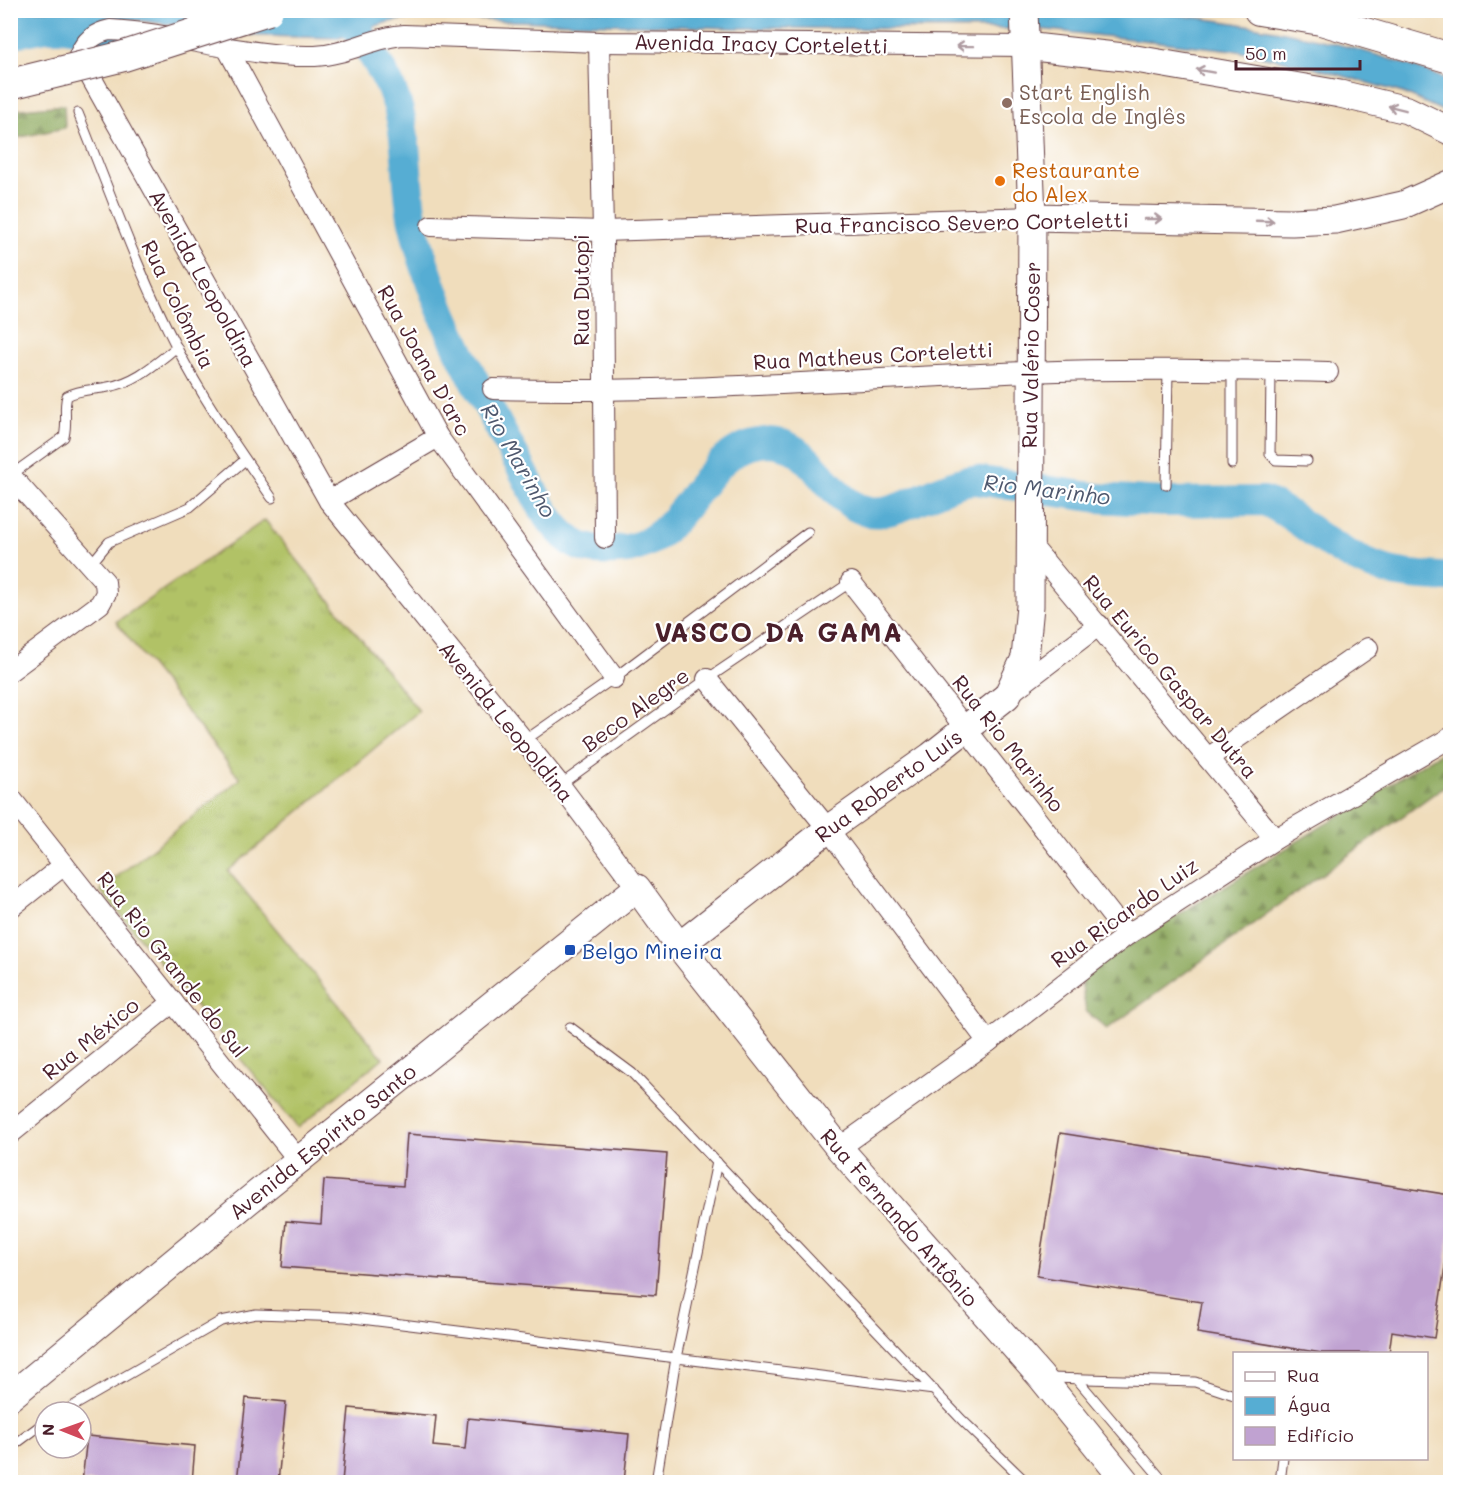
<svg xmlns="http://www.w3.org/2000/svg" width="1461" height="1493" font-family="Mali,sans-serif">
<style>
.grass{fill:url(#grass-tufts);stroke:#7e7048;stroke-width:1.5}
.forest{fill:url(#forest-firs);stroke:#6b6443;stroke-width:1.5}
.water{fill:#56add3;stroke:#50667f;stroke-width:1.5}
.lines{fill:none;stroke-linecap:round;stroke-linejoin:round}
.river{stroke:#56add3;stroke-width:30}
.building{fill:#c0a2d1}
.lane-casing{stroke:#633c41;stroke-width:11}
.street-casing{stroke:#633c41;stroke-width:22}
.secondary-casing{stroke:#633c41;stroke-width:29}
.primary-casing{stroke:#633c41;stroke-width:32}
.lane{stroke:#fff;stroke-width:9}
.street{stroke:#fff;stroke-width:20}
.secondary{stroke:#fff;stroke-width:27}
.primary{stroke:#fff;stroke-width:30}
.primary-bridge-casing{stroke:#633c41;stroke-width:32;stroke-linecap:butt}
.primary-bridge{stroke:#fff;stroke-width:30}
.oneway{stroke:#ae9aa0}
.education-dot{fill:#8d6e63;stroke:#fff;stroke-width:2}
.food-dot{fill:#e8710a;stroke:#fff;stroke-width:2}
.transit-dot{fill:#1a4fb4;stroke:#fff;stroke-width:2}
.labels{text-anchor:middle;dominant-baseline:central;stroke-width:4.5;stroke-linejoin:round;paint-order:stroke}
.street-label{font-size:21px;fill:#4a1f2b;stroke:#fff}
.education-label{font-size:21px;fill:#785e54;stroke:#fff;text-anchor:start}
.food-label{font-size:21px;fill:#c56008;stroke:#fff;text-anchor:start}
.transit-label{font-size:21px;fill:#164399;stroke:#fff;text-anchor:start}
.water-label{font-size:22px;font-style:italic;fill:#4f586e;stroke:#fff}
.district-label{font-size:27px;font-weight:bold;letter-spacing:1.5px;fill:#4a1f2b;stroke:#fff}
</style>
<defs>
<pattern id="grass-tufts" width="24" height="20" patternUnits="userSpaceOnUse" patternTransform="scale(1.5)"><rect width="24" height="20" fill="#b1c266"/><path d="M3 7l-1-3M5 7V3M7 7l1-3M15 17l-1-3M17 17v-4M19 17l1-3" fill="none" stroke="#9aa659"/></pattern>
<pattern id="forest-firs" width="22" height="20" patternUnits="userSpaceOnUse" patternTransform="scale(1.5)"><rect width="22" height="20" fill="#8ca85b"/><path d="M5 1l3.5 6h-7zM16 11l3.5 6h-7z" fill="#74884b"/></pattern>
</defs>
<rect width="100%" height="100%" fill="#fff"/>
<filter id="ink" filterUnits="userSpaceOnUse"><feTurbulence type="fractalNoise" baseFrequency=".0167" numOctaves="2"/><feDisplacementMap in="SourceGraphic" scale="12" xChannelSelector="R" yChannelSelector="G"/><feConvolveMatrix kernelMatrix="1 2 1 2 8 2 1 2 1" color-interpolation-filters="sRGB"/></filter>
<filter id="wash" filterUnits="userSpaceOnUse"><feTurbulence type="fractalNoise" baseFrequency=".008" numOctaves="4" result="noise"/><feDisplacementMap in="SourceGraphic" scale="24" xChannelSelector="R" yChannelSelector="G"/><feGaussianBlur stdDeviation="1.35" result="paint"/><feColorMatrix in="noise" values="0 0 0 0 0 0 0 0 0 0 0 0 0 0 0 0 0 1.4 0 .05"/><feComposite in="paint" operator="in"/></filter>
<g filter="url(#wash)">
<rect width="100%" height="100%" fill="#f0ddbc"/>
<path class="grass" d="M265 520 419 711 228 871 383 1058 298 1128 100 890 240 779 116 622Z"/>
<g class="forest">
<path d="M64 105 65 128 11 139V110Z"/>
<path d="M1450 747V782L1107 1029 1086 1011 1081 980 1091 969Z"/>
</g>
<path class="water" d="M11 10 1137 11C1244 21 1350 40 1450 81V114L1403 93 1316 68 1233 50 1039 29 734 28 416 18 388 22 339 38 259 36 113 17 11 33Z"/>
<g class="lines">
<g class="river">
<path d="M353 23C367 48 387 74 396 101 409 139 405 183 413 222 432 307 474 382 516 458 531 485 545 522 571 541 584 551 601 551 616 550 688 548 696 453 759 443 810 434 823 497 865 511 894 521 942 481 975 480L1099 498 1163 502 1264 501C1288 511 1307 529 1329 543 1372 571 1401 577 1450 577"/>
<path d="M10 34 46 27H64L125 38"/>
</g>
</g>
<g id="blocks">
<g class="building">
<path d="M1060 1133 1450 1195V1234L1434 1338 1392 1331 1389 1353H1322L1197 1333 1202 1302 1037 1276Z"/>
<path d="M407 1134 667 1154 656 1295 282 1267 286 1221 321 1224 324 1180 403 1186Z"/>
<path d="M246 1398 286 1402 278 1482H237Z"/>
<path d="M349 1408 436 1416 433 1446 465 1449 468 1418 629 1434 624 1482H342Z"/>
<path d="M87 1436 195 1446 192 1482H82Z"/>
</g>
</g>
</g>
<g filter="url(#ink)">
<use href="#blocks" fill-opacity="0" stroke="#633c41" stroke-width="1.5"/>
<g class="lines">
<defs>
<g id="lane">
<path d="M78 113C110 192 138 272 177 348 204 401 239 450 272 498"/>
<path d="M1271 371 1270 454 1276 460 1307 461"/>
<path d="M1232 464V371"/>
<path d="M11 475 64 437C68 420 63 410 67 396 80 389 94 390 108 387 136 382 155 364 177 347"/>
<path d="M1166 485 1168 370"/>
<path d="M91 564 109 542 190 507 245 460"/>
<path d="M524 741 614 678 808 532"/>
<path d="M560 785 707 679 851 582"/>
<path d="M570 1027 632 1073 962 1420 1026 1482"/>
<path d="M1050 1378 1195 1382 1234 1395"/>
<path d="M1077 1379 1164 1482"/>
<path d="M63 1412 221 1321 256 1314 345 1317 934 1390"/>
<path d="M10 1448 45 1422"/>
<path d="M656 1482 676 1358 717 1162"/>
<path d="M1280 1482 1283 1458"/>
</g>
<g id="street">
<path d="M599 42 603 231 605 538"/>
<path d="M226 46 438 437 614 678"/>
<path d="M431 226 603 231 1032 217"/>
<path d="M493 389C672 394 850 379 1028 372 1128 368 1228 370 1328 372"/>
<path d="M10 475 105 582 106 593 100 604 10 671"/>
<path d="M329 501 438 437"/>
<path d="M1030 544 1275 839"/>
<path d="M851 582 1127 935"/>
<path d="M707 679 828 829 988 1042"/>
<path d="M1010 693 1099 625"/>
<path d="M1208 758 1368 648"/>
<path d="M10 797 299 1161"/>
<path d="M637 888 560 785 329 501 79 56C85 41 94 33 110 30 176 33 249 58 315 56 346 55 373 37 404 35L599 42 1024 46"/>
<path d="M10 908 64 865"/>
<path d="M10 1134 173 1002"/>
<path d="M839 1148 988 1042 1127 935 1275 839 1450 738"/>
</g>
<g id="secondary">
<path d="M1024 46 1124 57 1340 94 1407 110 1450 131"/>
<path d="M1032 217 1292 222 1335 220 1403 205 1450 184"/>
<path d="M679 946 828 829 931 756 1007 696 1025 658 1030 606 1032 217 1024 10"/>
<path d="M10 1397 248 1201 637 888 679 946 839 1148 1041 1377 1126 1482"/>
</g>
<path id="primary" d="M1259 10 1321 20 1450 58"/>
</defs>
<use href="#lane" class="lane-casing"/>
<use href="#street" class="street-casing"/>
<use href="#secondary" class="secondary-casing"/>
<use href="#primary" class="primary-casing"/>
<use href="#lane" class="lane"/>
<use href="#street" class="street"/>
<use href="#secondary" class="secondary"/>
<use href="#primary" class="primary"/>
<defs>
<path id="primary-bridge" d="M10 84 124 56 268 10"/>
</defs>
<use href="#primary-bridge" class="primary-bridge-casing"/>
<use href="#primary-bridge" class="primary-bridge"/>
</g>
<defs><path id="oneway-shaft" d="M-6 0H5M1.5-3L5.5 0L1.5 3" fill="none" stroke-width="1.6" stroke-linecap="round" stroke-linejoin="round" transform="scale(1.5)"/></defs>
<g class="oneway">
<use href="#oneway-shaft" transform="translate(965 46) rotate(-179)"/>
<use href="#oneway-shaft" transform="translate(1205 71) rotate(-170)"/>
<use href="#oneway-shaft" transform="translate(1397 108) rotate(-166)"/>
<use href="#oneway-shaft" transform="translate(1153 219)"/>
<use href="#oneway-shaft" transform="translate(1265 221) rotate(2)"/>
</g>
</g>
<circle class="education-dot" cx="1007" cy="103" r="6"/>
<circle class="food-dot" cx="1000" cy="181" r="6"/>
<rect class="transit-dot" x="564" y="944" width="12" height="12" rx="3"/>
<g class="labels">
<g class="street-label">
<text transform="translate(761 43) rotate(1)">Avenida Iracy Corteletti</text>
<text transform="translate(962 222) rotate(-1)">Rua Francisco Severo Corteletti</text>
<text transform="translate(204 278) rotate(61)">Avenida Leopoldina</text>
<text transform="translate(580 290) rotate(-90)">Rua Dutopi</text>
<text transform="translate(179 304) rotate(64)">Rua Colômbia</text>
<text transform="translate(873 355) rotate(-3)">Rua Matheus Corteletti</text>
<text transform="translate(1030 355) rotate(-89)">Rua Valério Coser</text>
<text transform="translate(425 360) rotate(61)">Rua Joana D'arc</text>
<text transform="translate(1171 676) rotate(50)">Rua Eurico Gaspar Dutra</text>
<text transform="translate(635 709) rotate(-36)">Beco Alegre</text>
<text transform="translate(507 721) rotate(51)">Avenida Leopoldina</text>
<text transform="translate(1009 743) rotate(52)">Rua Rio Marinho</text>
<text transform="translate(888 785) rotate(-36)">Rua Roberto Luís</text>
<text transform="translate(1124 912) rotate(-35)">Rua Ricardo Luiz</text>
<text transform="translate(173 964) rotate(52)">Rua Rio Grande do Sul</text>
<text transform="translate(90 1038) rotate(-39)">Rua México</text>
<text transform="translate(322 1141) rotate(-39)">Avenida Espírito Santo</text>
<text transform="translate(900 1217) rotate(49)">Rua Fernando Antônio</text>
</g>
<g class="education-label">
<text x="1019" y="91">Start English<tspan x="1019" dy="24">Escola de Inglês</tspan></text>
</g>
<g class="food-label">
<text x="1012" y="169">Restaurante<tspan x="1012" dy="24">do Alex</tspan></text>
</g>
<g class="transit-label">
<text x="582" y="950">Belgo Mineira</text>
</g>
<g class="water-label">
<text transform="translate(519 460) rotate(60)">Rio Marinho</text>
<text transform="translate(1047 489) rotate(7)">Rio Marinho</text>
</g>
<g class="district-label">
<text x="779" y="631">VASCO DA GAMA</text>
</g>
</g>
<rect width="1461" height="1493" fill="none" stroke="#fff" stroke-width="36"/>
<rect x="1233" y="1352" width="195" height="108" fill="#ffffff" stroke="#b7a5aa" stroke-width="1.5"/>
<rect x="1245" y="1372" width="30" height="9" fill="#ffffff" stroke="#b7a5aa" stroke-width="1.5"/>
<text x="1287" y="1382" font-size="18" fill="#4a1f2b">Rua</text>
<rect x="1245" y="1397" width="30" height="18" fill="#56add3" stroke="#b7a5aa" stroke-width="1.5"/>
<text x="1287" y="1412" font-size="18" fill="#4a1f2b">Água</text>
<rect x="1245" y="1427" width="30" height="18" fill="#c0a2d1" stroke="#b7a5aa" stroke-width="1.5"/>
<text x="1287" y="1442" font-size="18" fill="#4a1f2b">Edifício</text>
<g transform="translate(63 1430) rotate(271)"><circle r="28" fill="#ffffff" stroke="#b7a5aa" stroke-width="1.5"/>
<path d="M0-4.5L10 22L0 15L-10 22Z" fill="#d1495b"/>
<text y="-9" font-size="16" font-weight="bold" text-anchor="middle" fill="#4a1f2b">N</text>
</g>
<path d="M1236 60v9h124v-9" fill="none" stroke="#4a1f2b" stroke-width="3"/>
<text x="1245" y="60" font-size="18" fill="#4a1f2b" stroke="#ffffff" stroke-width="4.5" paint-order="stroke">50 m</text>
</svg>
